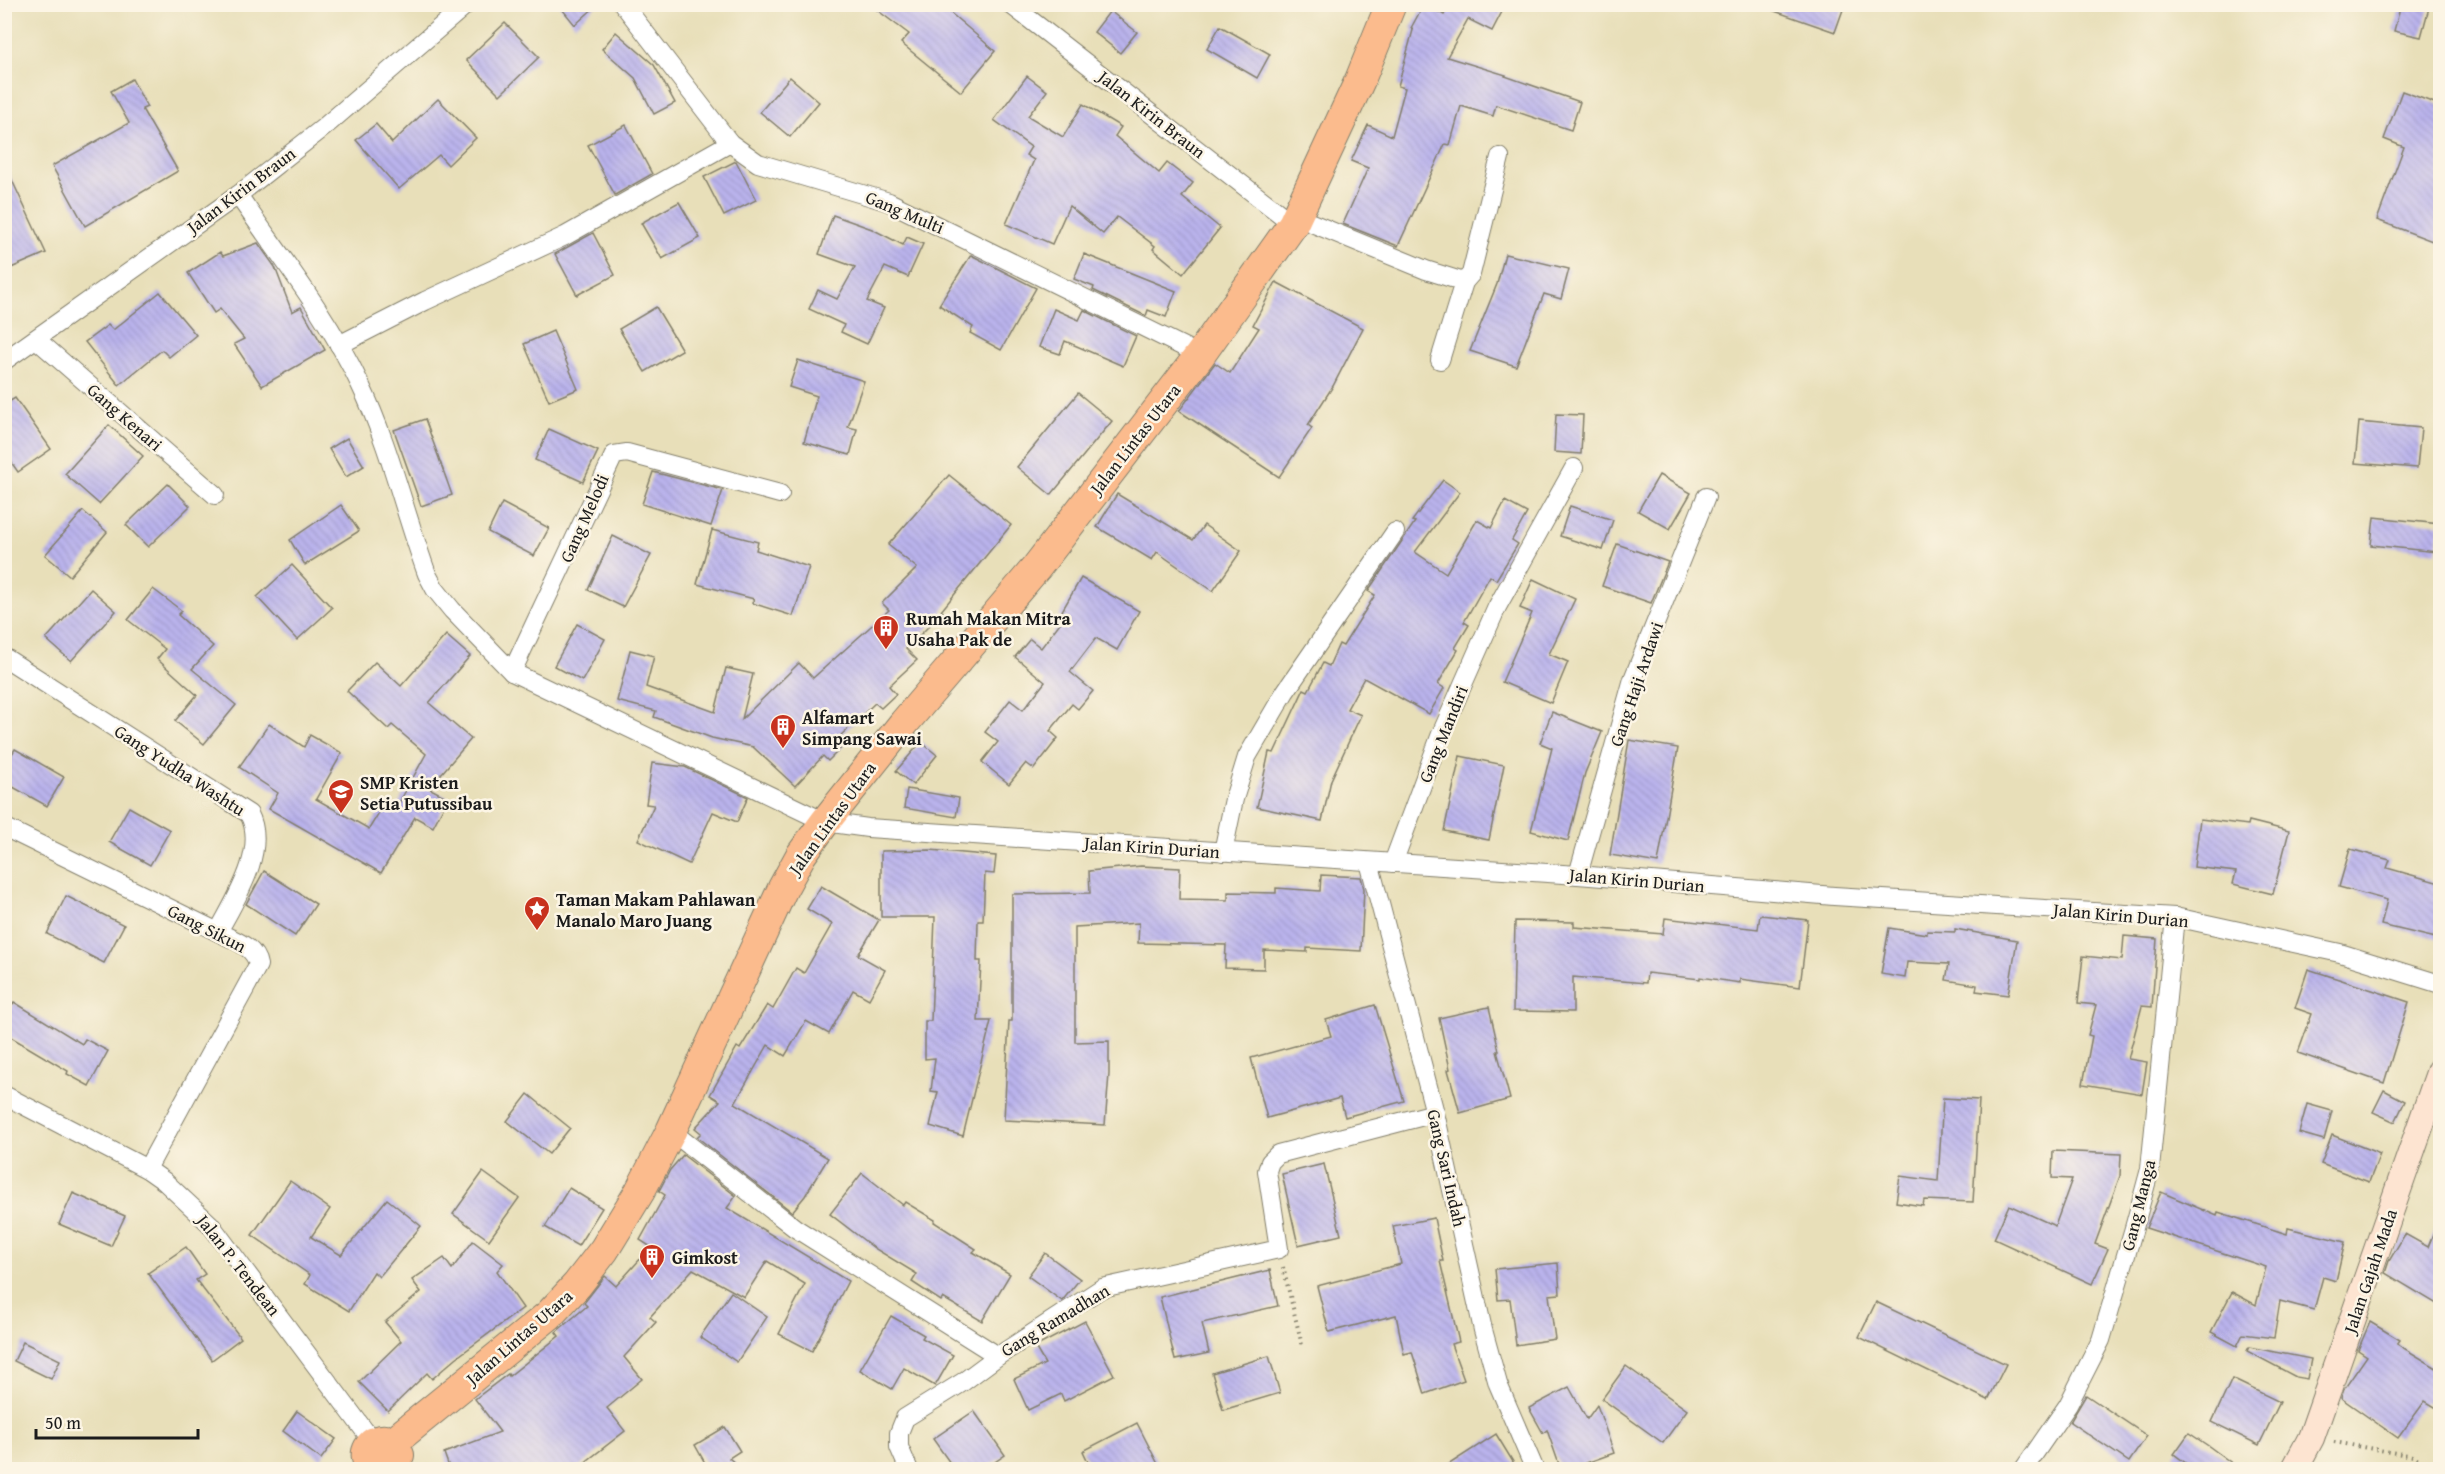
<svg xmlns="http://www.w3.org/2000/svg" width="2445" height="1474" font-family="'Gentium Book Plus',serif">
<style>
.building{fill:url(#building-back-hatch)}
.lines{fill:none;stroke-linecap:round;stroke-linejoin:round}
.minor-casing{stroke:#827e6a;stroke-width:20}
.secondary-casing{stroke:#827e6a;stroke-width:28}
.trunk-casing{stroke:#827e6a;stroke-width:32}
.path{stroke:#827e6a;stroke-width:4;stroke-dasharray:1.5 4.5;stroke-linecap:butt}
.minor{stroke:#fff;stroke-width:18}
.secondary{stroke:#fde4d1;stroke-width:26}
.trunk{stroke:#fbbb8d;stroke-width:30}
.labels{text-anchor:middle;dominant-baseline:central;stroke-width:5;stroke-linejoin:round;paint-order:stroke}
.street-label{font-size:18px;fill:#1c1c1c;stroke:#fcf5e5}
.poi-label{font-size:18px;font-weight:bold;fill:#1c1c1c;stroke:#fcf5e5;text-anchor:start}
</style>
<defs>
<pattern id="building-back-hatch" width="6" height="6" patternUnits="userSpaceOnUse" patternTransform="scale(1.5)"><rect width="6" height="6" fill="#bab3ec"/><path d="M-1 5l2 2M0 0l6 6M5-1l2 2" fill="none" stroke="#9f99ca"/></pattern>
</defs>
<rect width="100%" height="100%" fill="#fcf5e5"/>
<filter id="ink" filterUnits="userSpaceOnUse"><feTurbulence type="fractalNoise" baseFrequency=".0167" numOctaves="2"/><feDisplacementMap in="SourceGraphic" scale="12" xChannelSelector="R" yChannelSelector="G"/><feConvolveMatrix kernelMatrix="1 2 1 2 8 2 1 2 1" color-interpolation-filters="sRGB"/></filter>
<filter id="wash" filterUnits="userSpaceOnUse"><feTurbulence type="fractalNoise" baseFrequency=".008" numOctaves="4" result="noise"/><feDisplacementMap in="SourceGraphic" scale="24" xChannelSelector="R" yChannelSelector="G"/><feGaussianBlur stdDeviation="1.35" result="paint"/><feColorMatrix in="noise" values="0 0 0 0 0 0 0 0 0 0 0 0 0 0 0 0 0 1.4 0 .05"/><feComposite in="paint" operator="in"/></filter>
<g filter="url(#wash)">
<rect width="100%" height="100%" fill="#e8dfb9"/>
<g id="blocks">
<g class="building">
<path d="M558 4H598L575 25Z"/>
<path d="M869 4H940L995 51 961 92 901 43 909 34Z"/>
<path d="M1424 4 1444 15 1447 9 1439 4H1506L1492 31 1468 19 1447 57 1506 75 1505 76 1580 102 1571 130 1496 105 1493 116 1461 106 1450 145 1445 144 1398 246 1343 224 1368 168 1351 161 1368 125 1392 136 1405 88 1398 86 1413 30 1411 28Z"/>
<path d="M1763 4H1845L1835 32 1763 7Z"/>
<path d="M2401 4H2430L2421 37 2394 31Z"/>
<path d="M1110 11 1137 32 1120 53 1094 32Z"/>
<path d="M505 23 539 57 500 95 466 60Z"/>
<path d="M1220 26 1270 54 1257 78 1207 49Z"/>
<path d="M616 32 654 65 675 103 654 114 635 78 602 49Z"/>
<path d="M1027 76 1047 91 1028 116 1063 137 1083 104 1121 127 1115 136 1159 173 1167 163 1193 183 1182 197 1220 228 1183 274 1153 249 1155 246 1117 217 1103 234 1069 206 1052 244 1006 224 1034 160 1026 155 1031 147 994 120Z"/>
<path d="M790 77 819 102 790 137 760 112Z"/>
<path d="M132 79 147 107 142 109 178 171 85 226 52 166 129 123 111 91Z"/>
<path d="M2402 91 2440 105V244L2377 220 2404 147 2384 139Z"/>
<path d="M438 99 476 138 448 165 439 155 399 189 356 140 376 124 392 143Z"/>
<path d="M626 125 652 174 615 195 588 145Z"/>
<path d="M736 161 756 200 724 216 704 177Z"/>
<path d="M4 163 46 253 4 271Z"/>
<path d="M679 202 700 238 662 259 641 223Z"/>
<path d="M833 215 872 229 903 245 907 237 923 244 908 277 885 267 867 301 884 308 867 344 841 332 844 325 809 309 818 290 837 299 855 267 819 254Z"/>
<path d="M593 233 615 275 577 295 555 254Z"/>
<path d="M258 243 275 267 292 312 301 307 325 350 262 386 234 344 244 339 220 309 214 313 188 273 220 252 223 256Z"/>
<path d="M1084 254 1176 291 1166 317 1148 310 1146 316 1093 290 1094 287 1074 279Z"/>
<path d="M1505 254 1569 269 1561 299 1544 294 1516 366 1470 351 1497 284Z"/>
<path d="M971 255 1036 288 1001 350 970 333 973 327 939 305Z"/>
<path d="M1276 282 1363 328 1333 386 1308 425 1312 428 1279 477 1179 411 1215 363 1230 373 1259 328 1253 325Z"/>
<path d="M160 292 196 335 169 357 162 350 119 385 85 342 108 325 113 330Z"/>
<path d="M656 307 682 350 645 372 619 329Z"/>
<path d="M1054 309 1079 320 1084 310 1136 336 1123 366 1065 341 1060 354 1039 347Z"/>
<path d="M553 331 578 389 549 401 524 344Z"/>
<path d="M798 360 864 381 848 427 857 429 850 455 804 442 817 396 789 387Z"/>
<path d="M1078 393 1112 421 1051 495 1017 467Z"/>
<path d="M15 398 51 449 18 472 4 452V405Z"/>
<path d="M1556 414 1583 415 1581 454 1554 452Z"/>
<path d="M425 419 452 495 421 506 394 430Z"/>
<path d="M2359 422 2421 428 2417 468 2355 463Z"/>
<path d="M109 425 143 456 99 504 65 474Z"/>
<path d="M549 429 598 451 583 482 535 460Z"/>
<path d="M347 438 364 466 346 477 329 449Z"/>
<path d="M653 472 723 490 711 526 642 504Z"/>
<path d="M949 475 1011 525 941 611 943 612 906 649 917 660 889 686 896 694 881 708 875 703 838 738 845 744 828 761 823 756 795 786 753 747 712 738 654 717 656 711 617 701 630 650 654 656 646 687 715 712 726 668 753 674 742 719 799 663 813 678 889 610 882 603 917 568 888 545Z"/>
<path d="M1659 475 1691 493 1670 529 1638 511Z"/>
<path d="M1443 480 1460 492 1415 552 1446 573 1477 520 1491 528 1505 501 1527 513 1512 540 1518 544 1496 580 1490 576 1464 622 1469 625 1455 648 1458 650 1438 684 1444 688 1429 714 1364 678 1347 709 1361 715 1331 780 1322 821 1257 807 1269 752 1274 753 1304 689 1308 691 1323 663 1329 666 1339 644 1343 646 1375 595 1368 591 1415 522 1412 521Z"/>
<path d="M168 484 190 506 148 547 126 525Z"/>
<path d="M1117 494 1193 540 1204 525 1241 551 1213 591 1157 552 1152 560 1097 527Z"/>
<path d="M502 503 549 528 534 556 488 532Z"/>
<path d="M341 505 359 531 305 565 290 540Z"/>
<path d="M1570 506 1613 520 1603 550 1560 536Z"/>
<path d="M83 511 107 532 70 576 45 555Z"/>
<path d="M2374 517 2440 524 2437 552 2371 545Z"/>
<path d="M712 530 758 542 756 550 809 567 793 616 752 603 754 599 697 584Z"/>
<path d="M613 536 651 555 623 607 588 590Z"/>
<path d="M1617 544 1668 562 1651 603 1602 586Z"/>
<path d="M292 565 332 608 297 640 257 597Z"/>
<path d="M1081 578 1139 611 1117 650 1096 638 1070 672 1093 691 1078 709 1072 704 1050 731 1058 738 1034 769 1026 763 1009 784 982 762 998 742 985 732 1010 700 1023 710 1045 682 1015 657 1030 639 1041 648 1063 619 1059 616Z"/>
<path d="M1533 579 1575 599 1549 654 1568 662 1551 703 1502 682 1532 613 1520 608Z"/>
<path d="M91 589 116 611 71 661 46 639Z"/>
<path d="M153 589 182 611 178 615 213 646 192 669 236 705 204 744 175 721 197 695 157 659 165 649 128 620Z"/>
<path d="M577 624 605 639 582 681 554 666Z"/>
<path d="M446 635 470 656 429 703 471 739 429 788 448 798 433 827 415 817 381 873 269 809 278 793 239 767 269 724 304 747 310 735 342 753 316 799 369 829 383 806 394 812 426 754 392 725 388 729 347 691 375 662 401 686Z"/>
<path d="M1552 712 1602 732 1585 773 1568 841 1531 831 1552 748 1540 743Z"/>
<path d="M1629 740 1678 748 1658 863 1610 855Z"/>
<path d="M921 742 937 755 913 785 896 771Z"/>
<path d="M15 749 64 777 47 806 4 782V767Z"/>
<path d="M1460 756 1504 765 1489 840 1444 831Z"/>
<path d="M652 763 685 767 748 797 737 822 713 812 689 864 638 840 654 805 646 804Z"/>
<path d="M907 789 959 798 956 817 904 808Z"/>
<path d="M129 807 170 830 150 865 109 842Z"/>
<path d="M2200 819 2248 825 2249 821 2289 831 2273 894 2233 884 2236 872 2194 867Z"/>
<path d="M2350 849 2390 860 2387 868 2440 883V939L2381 925 2387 900 2339 887Z"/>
<path d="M930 850 996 856 994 874 985 873 983 921H978L977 961H981L978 1021H991L963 1136 930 1126 938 1092 931 1091 935 1058 925 1059V1021H931L935 917H881V851Z"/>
<path d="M1141 866 1180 868 1179 899 1228 900V892L1276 893V888L1320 891 1321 875 1361 877 1364 889 1361 951 1307 948V952L1264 950V969L1225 968 1226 945 1138 943 1139 923 1075 927V1042L1109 1041V1074L1105 1125 1004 1120 1009 1021H1012V894L1090 893 1089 871Z"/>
<path d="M264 871 316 904 295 936 246 904Z"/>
<path d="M821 886 879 920 858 955 885 970 869 999 853 990 829 1034 806 1021 785 1056 768 1045 735 1103 828 1158 805 1196 792 1212 697 1137 701 1133 695 1128 720 1101 710 1095 737 1047 740 1049 767 1005 773 1009 796 968 804 973 832 924 807 909Z"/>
<path d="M66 896 124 925 104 963 47 934Z"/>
<path d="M1760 915 1808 920 1800 987 1740 979V983L1700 977V979L1647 973 1646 983 1573 977V1012L1513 1011 1515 921 1574 922V927L1663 934 1665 918 1758 929Z"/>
<path d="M1889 928 1927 934V931L1955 932V929L2017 940 2008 995 1976 991 1977 985 1946 980 1949 964 1907 962 1905 978 1881 974Z"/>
<path d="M2124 936 2157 939 2152 1007 2142 1006 2128 1059 2147 1062 2142 1094 2083 1084 2092 1036 2088 1035 2096 1005 2078 1003 2083 956 2122 960Z"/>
<path d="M2308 969 2409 1002 2384 1083 2298 1053 2312 1014 2295 1008Z"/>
<path d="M14 1002 82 1044 85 1039 108 1051 89 1086 67 1074 68 1071 4 1033V1017Z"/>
<path d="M1375 1005 1404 1101 1345 1117 1340 1098 1267 1118 1251 1058 1331 1036 1326 1020Z"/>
<path d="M1489 1007 1499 1051H1497L1510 1099 1460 1113 1448 1070 1450 1069 1439 1018Z"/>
<path d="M2384 1090 2405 1101 2395 1122 2373 1112Z"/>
<path d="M528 1094 570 1128 549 1154 507 1121Z"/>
<path d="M1943 1098 1979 1100 1973 1202 1924 1200 1923 1206 1896 1202 1900 1176 1938 1181Z"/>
<path d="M2307 1104 2332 1111 2324 1140 2299 1133Z"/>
<path d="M2332 1135 2380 1154 2369 1182 2321 1164Z"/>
<path d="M2053 1151 2121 1154 2120 1176 2095 1244 2108 1249 2092 1284 1994 1239 2009 1205 2055 1226 2072 1179 2052 1178Z"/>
<path d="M683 1155 736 1196 727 1208 848 1281 812 1351 779 1334 805 1284 767 1261 744 1297 693 1269 650 1317 656 1322 624 1357 642 1379 607 1408 625 1431 575 1470H450L444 1453 500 1432 475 1399 508 1374 509 1376 559 1336 556 1332 587 1306 584 1303 605 1276 616 1286 651 1247 640 1240 665 1195 659 1191 670 1170Z"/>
<path d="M1324 1164 1341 1235 1298 1245 1282 1174Z"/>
<path d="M483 1172 519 1198 489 1240 453 1214Z"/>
<path d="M862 1173 903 1205 905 1202 935 1220 934 1222 976 1249 973 1252 1010 1274 982 1321 943 1298 941 1301 912 1282 917 1274 874 1248 830 1214Z"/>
<path d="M290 1181 330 1209 311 1237 341 1255 387 1199 421 1226 379 1277 374 1272 349 1311 305 1284 310 1275 252 1235Z"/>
<path d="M569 1188 602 1208 578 1246 545 1227Z"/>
<path d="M2161 1192 2217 1216 2218 1212 2287 1234 2288 1228 2345 1242 2336 1281 2323 1277 2314 1310 2280 1301 2274 1338 2243 1334 2237 1346 2211 1332 2232 1292 2256 1305 2266 1267 2146 1228Z"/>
<path d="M73 1193 125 1216 111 1246 59 1224Z"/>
<path d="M1434 1218 1443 1261H1440L1459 1342 1451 1344 1464 1380 1425 1394 1412 1352 1404 1354 1396 1315 1329 1332 1317 1286 1401 1264 1393 1226Z"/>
<path d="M2440 1218V1306L2385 1273 2389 1261 2405 1234 2428 1247Z"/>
<path d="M473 1241 503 1264 497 1271 523 1308 456 1358 432 1379 427 1373 388 1411 359 1382 401 1341 385 1322 421 1292 412 1280 444 1258 452 1269Z"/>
<path d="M186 1247 205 1274 196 1280 241 1338 212 1360 148 1273Z"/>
<path d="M1045 1253 1080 1279 1062 1301 1028 1276Z"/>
<path d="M1558 1263 1560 1294 1549 1295 1555 1339 1516 1345 1510 1299 1498 1300 1495 1269Z"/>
<path d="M1270 1270 1278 1306 1202 1323 1209 1353 1175 1360 1160 1297Z"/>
<path d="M731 1292 767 1317 737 1362 700 1337Z"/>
<path d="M1876 1302 2006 1364 1988 1400 1859 1337Z"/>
<path d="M891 1316 924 1335 922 1338 953 1355 935 1386 904 1368 892 1389 860 1370Z"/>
<path d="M1085 1321 1114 1375 1064 1401 1061 1394 1028 1410 1014 1379 1045 1364 1035 1347Z"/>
<path d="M2370 1322 2400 1340 2397 1344 2440 1370V1410L2425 1401 2398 1438 2341 1398 2344 1389 2367 1356 2358 1350Z"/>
<path d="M23 1342 60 1360 51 1379 14 1361Z"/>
<path d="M2249 1347 2311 1359 2307 1379 2296 1377 2247 1351Z"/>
<path d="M1269 1356 1280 1393 1223 1410 1212 1373Z"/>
<path d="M1626 1366 1687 1410 1663 1443 1602 1399Z"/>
<path d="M2232 1379 2280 1402 2259 1445 2212 1422Z"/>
<path d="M1569 1387 1587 1419 1597 1405 1614 1453 1567 1470H1561L1547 1430 1543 1433 1529 1408Z"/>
<path d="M2086 1395 2147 1436 2129 1462 2070 1422Z"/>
<path d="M297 1411 336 1439 321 1459 283 1431Z"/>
<path d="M974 1411 1005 1455 983 1470H955L933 1439Z"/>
<path d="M1137 1423 1161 1470H1092L1083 1451Z"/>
<path d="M725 1427 740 1451 729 1458 743 1470H709L695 1445Z"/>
<path d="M2189 1433 2210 1447 2241 1470H2195L2174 1454Z"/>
<path d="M1496 1434 1518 1470H1440Z"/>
</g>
</g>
</g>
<g filter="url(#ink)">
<use href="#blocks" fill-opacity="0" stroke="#827e6a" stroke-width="1.5"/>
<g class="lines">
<defs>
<g id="minor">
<path d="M623 4 730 143 758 163 889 202 1200 355"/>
<path d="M1010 4 1293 224"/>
<path d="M238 195C280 256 328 316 360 384 389 444 404 511 427 574L435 589 452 610 512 672 825 822 868 828 1578 875 1834 896 2175 917 2340 953 2440 984"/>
<path d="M1297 217 1426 270 1464 282 1471 274 1500 157"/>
<path d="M36 339 215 495"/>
<path d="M339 345 425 301 565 236 730 143"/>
<path d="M1440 360 1464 282"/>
<path d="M4 361 238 195 323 128 467 4"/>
<path d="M4 657 249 814C268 850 235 900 218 932"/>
<path d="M512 672 614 455 627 453 780 494"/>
<path d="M4 827 218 932C233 940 255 946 258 965L147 1169"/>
<path d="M1223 852 1234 799 1247 757 1285 692 1395 532"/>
<path d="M1369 862 1435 1113 1483 1330 1498 1384 1535 1470"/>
<path d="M1393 863 1441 734 1497 607 1574 468"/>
<path d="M1578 875 1633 679 1706 497"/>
<path d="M4 1095 147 1169 164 1181 210 1224 373 1442"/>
<path d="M671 1131 795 1228 998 1356 1102 1288 1279 1249 1267 1171 1270 1162 1278 1154 1435 1113"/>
<path d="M909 1470 899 1447V1433L905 1418 963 1382 998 1356"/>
<path d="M2023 1470 2068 1405 2101 1340 2134 1228 2150 1169 2175 917"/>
</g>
<path id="secondary" d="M2294 1470 2311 1438 2440 1070"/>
<g id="trunk">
<path d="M393 1442 549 1315 577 1285 604 1250 640 1191 671 1131 783 888 801 855 825 822 904 723 1036 568 1200 355 1293 224 1360 80 1391 4"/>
<path d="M377 1470C356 1459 370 1432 393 1442L399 1455 397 1462 388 1470"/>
</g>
</defs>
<use href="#minor" class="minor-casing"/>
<use href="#secondary" class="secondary-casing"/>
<use href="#trunk" class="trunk-casing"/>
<g class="path">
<path d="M1283 1267 1302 1345"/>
<path d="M2334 1442 2413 1456 2440 1470"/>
</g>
<use href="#minor" class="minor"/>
<use href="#secondary" class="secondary"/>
<use href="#trunk" class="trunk"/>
</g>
</g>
<defs>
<symbol id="building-pin" viewBox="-11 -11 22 30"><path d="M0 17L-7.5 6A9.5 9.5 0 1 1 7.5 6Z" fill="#c8321e" stroke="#fcf5e5"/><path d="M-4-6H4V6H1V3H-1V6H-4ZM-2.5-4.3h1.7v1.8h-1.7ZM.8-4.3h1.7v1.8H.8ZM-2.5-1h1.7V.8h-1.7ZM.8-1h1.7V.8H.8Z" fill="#fff"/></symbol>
<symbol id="school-pin" viewBox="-11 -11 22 30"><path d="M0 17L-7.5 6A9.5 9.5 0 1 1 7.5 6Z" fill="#c8321e" stroke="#fcf5e5"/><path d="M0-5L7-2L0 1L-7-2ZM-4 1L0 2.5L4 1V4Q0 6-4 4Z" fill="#fff"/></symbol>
<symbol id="sight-pin" viewBox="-11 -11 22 30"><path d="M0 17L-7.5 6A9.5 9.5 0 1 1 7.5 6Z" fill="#c8321e" stroke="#fcf5e5"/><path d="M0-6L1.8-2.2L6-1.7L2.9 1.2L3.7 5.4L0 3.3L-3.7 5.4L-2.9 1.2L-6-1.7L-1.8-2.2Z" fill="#fff"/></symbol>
</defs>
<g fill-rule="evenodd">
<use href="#building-pin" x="871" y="613" width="30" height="40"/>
<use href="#building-pin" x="768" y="712" width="30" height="40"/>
<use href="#school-pin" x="326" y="777" width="30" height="40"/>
<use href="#sight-pin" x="522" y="894" width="30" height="40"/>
<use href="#building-pin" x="637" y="1242" width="30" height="40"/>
</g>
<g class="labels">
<g class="street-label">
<text transform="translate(1152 114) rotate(38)">Jalan Kirin Braun</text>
<text transform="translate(241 190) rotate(-37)">Jalan Kirin Braun</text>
<text transform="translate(905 212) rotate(23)">Gang Multi</text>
<text transform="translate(125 417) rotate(41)">Gang Kenari</text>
<text transform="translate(1135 439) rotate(-52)">Jalan Lintas Utara</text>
<text transform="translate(584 518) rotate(-66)">Gang Melodi</text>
<text transform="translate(1636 684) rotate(-71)">Gang Haji Ardawi</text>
<text transform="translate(1443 734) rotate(-68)">Gang Mandiri</text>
<text transform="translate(180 770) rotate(33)">Gang Yudha Washtu</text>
<text transform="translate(832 818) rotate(-54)">Jalan Lintas Utara</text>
<text transform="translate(1152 847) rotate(4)">Jalan Kirin Durian</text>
<text transform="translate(1637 880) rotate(5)">Jalan Kirin Durian</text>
<text transform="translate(2121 915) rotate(5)">Jalan Kirin Durian</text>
<text transform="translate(207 928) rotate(27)">Gang Sikun</text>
<text transform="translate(1447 1168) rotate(77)">Gang Sari Indah</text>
<text transform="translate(2138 1205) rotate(-76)">Gang Manga</text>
<text transform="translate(239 1265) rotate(52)">Jalan P. Tendean</text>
<text transform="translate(2370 1271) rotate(-71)">Jalan Gajah Mada</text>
<text transform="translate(1055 1320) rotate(-31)">Gang Ramadhan</text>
<text transform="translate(519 1337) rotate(-41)">Jalan Lintas Utara</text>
</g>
<g class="poi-label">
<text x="906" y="618">Rumah Makan Mitra<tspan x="906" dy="21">Usaha Pak de</tspan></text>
<text x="802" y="717">Alfamart<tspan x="802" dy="21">Simpang Sawai</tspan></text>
<text x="360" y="782">SMP Kristen<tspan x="360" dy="21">Setia Putussibau</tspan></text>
<text x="556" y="899">Taman Makam Pahlawan<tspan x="556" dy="21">Manalo Maro Juang</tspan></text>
<text x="672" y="1257">Gimkost</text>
</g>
</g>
<rect width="2445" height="1474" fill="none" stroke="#fcf5e5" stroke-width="24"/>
<path d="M36 1429v9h162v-9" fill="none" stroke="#1c1c1c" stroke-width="3"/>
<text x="45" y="1429" font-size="18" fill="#1c1c1c" stroke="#fcf5e5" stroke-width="4.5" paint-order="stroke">50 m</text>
</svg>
